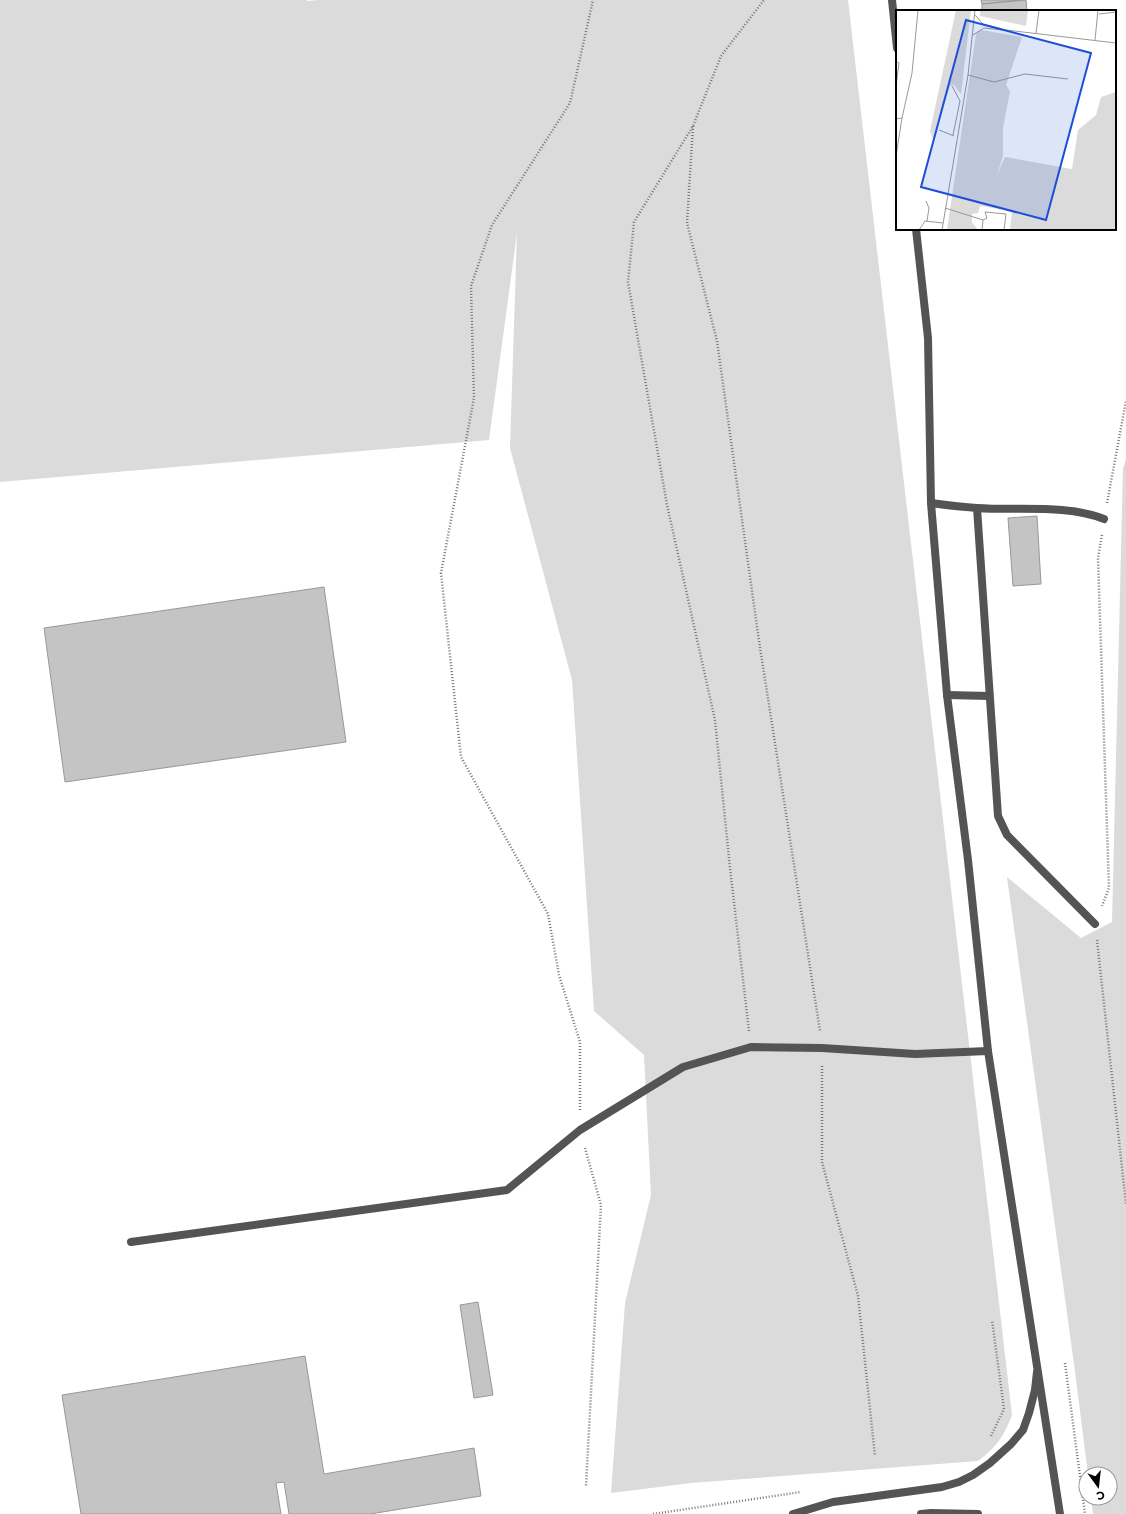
<svg xmlns="http://www.w3.org/2000/svg" width="1126" height="1514" font-family="Montserrat,sans-serif">
<style>
.green{fill:#dbdbdb}
.building{fill:#c4c4c4;stroke:#989898}
.lines{fill:none;stroke-linecap:round;stroke-linejoin:round}
.path{stroke:#767676;stroke-width:2.5;stroke-dasharray:1 2;stroke-linecap:butt}
.service{stroke:#545454;stroke-width:8}
.minor{stroke:#545454;stroke-width:8}
.tertiary{stroke:#545454;stroke-width:8}
.inset-road{fill:none;stroke:#999;stroke-width:1}
.view{fill:#1d4ed8;fill-opacity:0.15;stroke:#1d4ed8;stroke-width:2}
.inset-edge{fill:none;stroke:#000;stroke-width:2}
</style>
<rect width="100%" height="100%" fill="#fff"/>
<g class="green">
<path d="M0 0H307V1L318 0H848L1012 1415C1003 1438 997 1446 978 1461L691 1483 611 1493 625 1303 651 1195 644 1055 594 1011 572 680 510 448 517 233 489 440 0 482Z"/>
<path d="M1126 459V1514H1093L1091 1498H1110V1474H1088L1074 1364 1007 877 1081 938 1112 922 1123 468Z"/>
</g>
<g class="building">
<path d="M981 0H1020L982 4Z"/>
<path d="M1026 0 1027 11H982V4Z"/>
<path d="M1037 516 1041 584 1013 586 1008 518Z"/>
<path d="M324 587 346 742 65 782 44 628Z"/>
<path d="M478 1302 493 1395 474 1398 460 1305Z"/>
<path d="M305 1356 324 1474 474 1448 481 1496 370 1514H289L284 1482 276 1483 281 1514H81L62 1395Z"/>
</g>
<g class="lines">
<g class="path">
<path d="M693 126 687 223 717 341 759 641 820 1031"/>
<path d="M1107 503 1126 401"/>
<path d="M1102 535 1098 558 1109 888 1102 906"/>
<path d="M1097 940 1126 1204"/>
<path d="M749 1031 730 868 715 720 667 505 628 282 634 222 693 126 721 56 764 0"/>
<path d="M822 1066V1162L858 1296 875 1456"/>
<path d="M580 1110V1042L559 975 548 914 461 757 441 573 474 398 471 286 492 225 570 103 593 0"/>
<path d="M585 1148 601 1205 586 1486"/>
<path d="M1065 1363 1085 1514"/>
<path d="M991 1436 1004 1409 992 1320"/>
<path d="M653 1514 801 1492"/>
</g>
<g class="service">
<path d="M931 503C946 505 962 507 977 508 1018 511 1066 504 1104 519"/>
<path d="M977 508 998 816 1007 835 1095 924"/>
<path d="M947 695 989 696"/>
<path d="M131 1242 507 1190 580 1130 683 1067 751 1047 822 1048 915 1054 988 1051"/>
</g>
<g class="minor">
<path d="M793 1514 833 1502 942 1487 959 1482 973 1475 990 1463 1011 1444 1023 1430 1029 1413 1035 1390 1037 1372"/>
<path d="M921 1514 931 1513 978 1514"/>
</g>
<g class="tertiary">
<path d="M892 0 897 48"/>
<path d="M916 229 928 338 931 503 947 695 968 860 988 1051 1060 1514"/>
</g>
</g>
<g transform="translate(896 10)">
<rect width="220" height="220" fill="#fff"/>
<path d="M60 0H75L65 84 58 75 54 76 37 129 34 121ZM84 0H132L130 16 84 6ZM85 20 126 27 110 75 114 81 107 118V146L101 165 109 147 176 159 182 120 200 105 205 87 220 82V220H114L116 201 84 196 82 203 76 204V212L82 220H51L80 24Z" fill="#dbdbdb"/>
<path class="inset-road" d="M78 4 87 14 110 20 220 33M203 4 220 2M140 23 143 0M77 25 88 18 107 20M199 30 202 0M0 51 3 53 0 76M72 65 98 72 129 64 172 69M56 76 64 91 57 125M6 108 16 63 22 0M0 109 6 108 0 146M43 120 58 126M30 191 33 198 31 211M49 198 87 210M23 220 29 211 47 213M46 220 72 65 79 0M86 220 87 210 91 208 89 202 110 204 108 220"/>
<path class="view" d="M70 10 195 43 150 210 25 177Z"/>
<rect width="220" height="220" class="inset-edge"/>
</g>
<g transform="translate(1098 1486) rotate(165)"><circle r="19" fill="#ffffff" stroke="#999999"/>
<path d="M0-3L7 15L0 10L-7 15Z" fill="#000000"/>
<text y="-6" font-size="11" font-weight="bold" text-anchor="middle" fill="#000000">С</text>
</g>
</svg>
